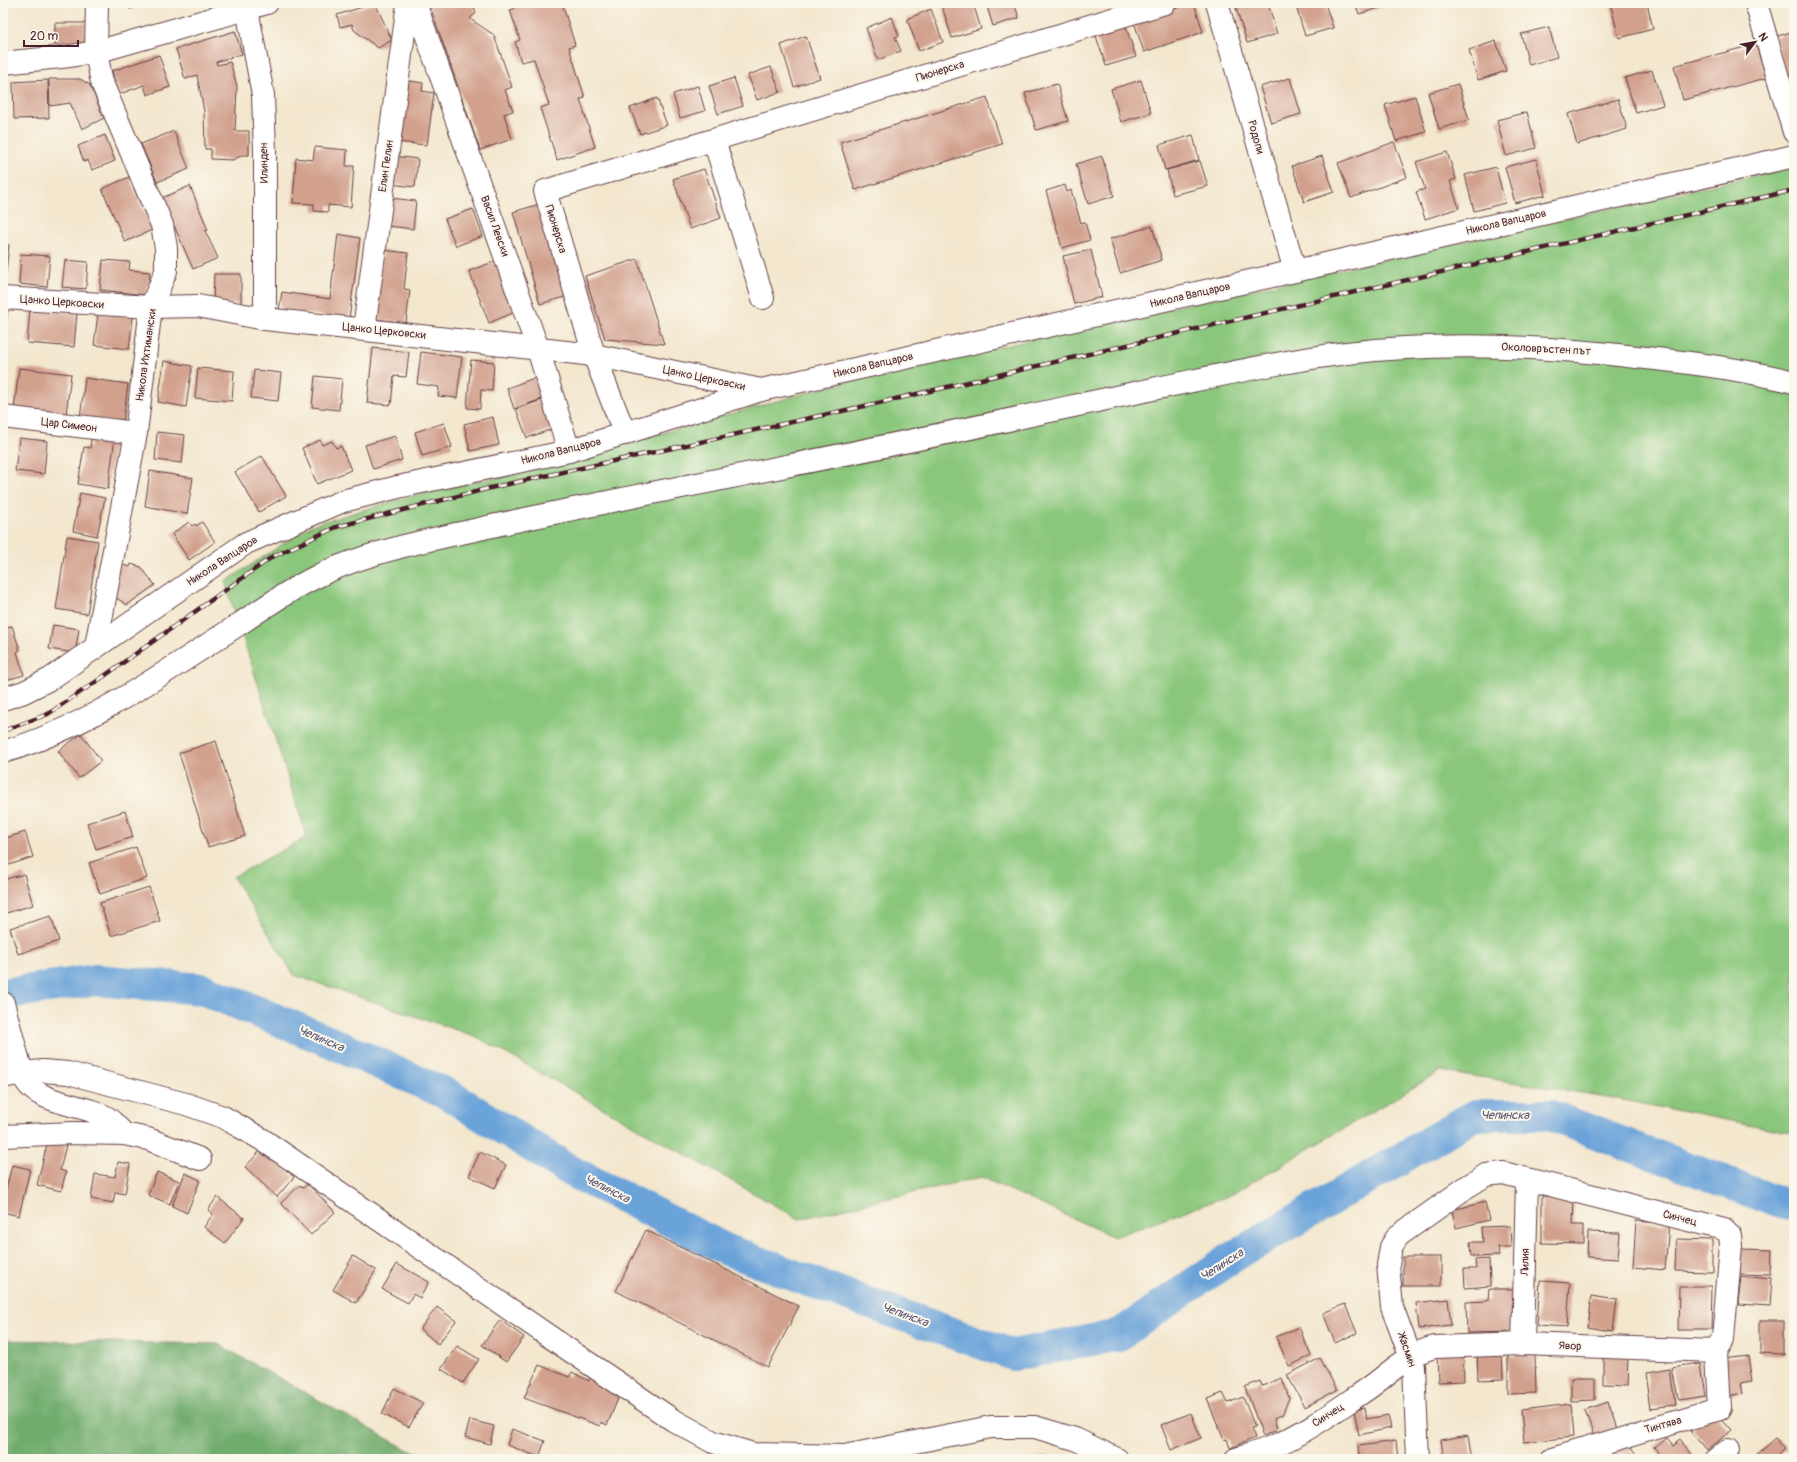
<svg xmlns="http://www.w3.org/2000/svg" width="1797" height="1462" font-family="Pangolin,sans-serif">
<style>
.green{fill:#8ac77c;stroke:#6a7354}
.forest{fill:#6fac6c;stroke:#5c664c}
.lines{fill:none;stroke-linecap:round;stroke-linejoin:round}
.river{stroke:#6aa3d9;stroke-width:32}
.building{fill:#d2a18e}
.minor-casing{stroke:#633d43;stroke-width:24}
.minor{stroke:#fff;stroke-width:22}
.rail-casing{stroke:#4a1f2b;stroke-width:4.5}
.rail{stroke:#fbf7ec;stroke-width:3;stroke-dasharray:9;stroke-linecap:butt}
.labels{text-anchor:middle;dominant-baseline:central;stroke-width:4;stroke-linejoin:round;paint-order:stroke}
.street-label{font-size:11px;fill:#4a1f2b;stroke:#fbf7ec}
.water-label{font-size:12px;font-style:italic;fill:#575471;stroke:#fbf7ec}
</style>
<rect width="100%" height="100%" fill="#fbf7ec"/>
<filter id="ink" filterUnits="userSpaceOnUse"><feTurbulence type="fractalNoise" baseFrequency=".025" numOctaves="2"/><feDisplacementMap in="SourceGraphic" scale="8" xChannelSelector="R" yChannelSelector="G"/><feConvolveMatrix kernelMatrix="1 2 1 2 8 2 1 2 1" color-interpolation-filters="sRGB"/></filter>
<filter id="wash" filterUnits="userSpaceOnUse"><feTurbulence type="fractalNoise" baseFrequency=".012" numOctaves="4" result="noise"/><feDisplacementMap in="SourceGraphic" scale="16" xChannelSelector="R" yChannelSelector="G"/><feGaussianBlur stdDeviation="0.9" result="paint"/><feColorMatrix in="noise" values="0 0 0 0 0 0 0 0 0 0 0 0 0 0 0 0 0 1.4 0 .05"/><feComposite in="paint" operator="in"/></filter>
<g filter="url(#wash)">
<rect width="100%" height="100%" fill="#f3e7ce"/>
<path class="green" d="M1794 167V1133L1607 1097 1441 1071 1231 1195 1114 1237 981 1177 799 1219 477 1037 294 975 233 877 307 837 225 582 312 525 415 495 520 473 845 382Z"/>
<g class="forest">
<path d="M3 1340 218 1344 408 1450 446 1459H3Z"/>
<path d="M1067 1456 1069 1459H1032Z"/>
</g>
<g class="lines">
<path class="river" d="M3 994 95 980 202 989 328 1041 449 1095 571 1171 725 1249 835 1291 1013 1355 1119 1335 1231 1258 1475 1115H1549L1781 1203 1794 1205"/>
</g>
<g id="blocks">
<g class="building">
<path d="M128 3H145L130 9Z"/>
<path d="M375 3 392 40 378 48 354 30 352 24 340 27 337 15Z"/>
<path d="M429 3H473L476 13 470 19 494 35 512 87 505 90 513 111 504 114 512 139 480 150Z"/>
<path d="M512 3H562L575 45 569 47 585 98 580 99 595 147 557 160 540 108 549 105 534 59 521 62 515 42 520 40 510 10 514 9Z"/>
<path d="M941 3H973L981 29 952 38Z"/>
<path d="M986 3H1014L1019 18 993 26Z"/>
<path d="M1194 3 1203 32 1144 52 1134 22Z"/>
<path d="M1251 3H1268L1277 34 1247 43 1236 8Z"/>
<path d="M1295 3H1325L1333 28 1305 36Z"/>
<path d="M1355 3H1389V5L1359 14Z"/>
<path d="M1610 3H1647L1653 29 1619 38Z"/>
<path d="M931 9 943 42 919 51 907 19Z"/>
<path d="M892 17 899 36 895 37 901 51 878 60 866 28Z"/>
<path d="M55 23H86V49L55 50Z"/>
<path d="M1125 24 1136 57 1106 66 1095 33Z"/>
<path d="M1549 27 1557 57 1529 65 1521 34Z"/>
<path d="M235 31 242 54 216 62 217 65 230 62 237 86 235 131H249V155H242L233 160 211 159V149H205L204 111 197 75 185 79 176 49Z"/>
<path d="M1794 31V90L1790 91 1775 37Z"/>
<path d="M806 36 820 78 794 87 781 45Z"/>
<path d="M1496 41 1506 71 1478 80 1469 50Z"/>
<path d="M1756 44 1766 78 1683 100 1674 66Z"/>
<path d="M159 55 170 87 147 95 144 85 120 94 112 71Z"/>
<path d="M771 67 780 92 757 100 748 75Z"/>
<path d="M1652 70 1663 105 1636 113 1625 78Z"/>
<path d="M734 78 743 106 718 114 709 86Z"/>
<path d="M1290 78 1301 114 1271 123 1260 87Z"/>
<path d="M49 79H80L90 85 104 118 82 129 70 103 50 106Z"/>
<path d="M48 80 49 118 14 119 13 82Z"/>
<path d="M404 80 423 83 422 91 434 93 427 145 396 142Z"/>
<path d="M1141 80 1151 113 1121 122 1111 89Z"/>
<path d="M1057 84 1068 121 1036 130 1025 93Z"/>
<path d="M1458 84 1469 120 1439 129 1428 93Z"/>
<path d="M698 86 705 111 680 118 673 94Z"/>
<path d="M1415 96 1426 132 1396 141 1385 105Z"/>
<path d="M987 97 1002 144 855 190 840 142Z"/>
<path d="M657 98 667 125 640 134 630 108Z"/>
<path d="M1618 99 1627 129 1577 144 1568 114Z"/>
<path d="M1527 112 1536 148 1506 156 1497 120Z"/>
<path d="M174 131 189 169 157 182 141 144Z"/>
<path d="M105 135 115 161 92 170 88 160 84 162 78 146Z"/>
<path d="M1193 135 1199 160 1165 170 1159 145Z"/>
<path d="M1394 142 1407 177 1351 198 1338 163Z"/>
<path d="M315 147 347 150 346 166H354L351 207 328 205V212L314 211V204L293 203 296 158 313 160Z"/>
<path d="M1447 152 1456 179 1450 181 1459 208 1425 219 1416 192 1425 189 1416 162Z"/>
<path d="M393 156 418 159 415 187 390 184Z"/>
<path d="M1102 156 1114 196 1088 204 1076 164Z"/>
<path d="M1322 156 1334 192 1304 202 1292 166Z"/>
<path d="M1536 159 1545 195 1515 203 1505 167Z"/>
<path d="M1200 161 1208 186 1173 195 1167 170Z"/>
<path d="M1496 167 1505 203 1474 211 1465 175Z"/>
<path d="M704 169 721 218 690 229 673 179Z"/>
<path d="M129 177 152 230 125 242 102 189Z"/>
<path d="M1065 185 1067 192 1071 190 1081 223 1085 222 1090 240 1062 248 1046 191Z"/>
<path d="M190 186 208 230 205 231 218 258 193 269 162 198Z"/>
<path d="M391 198 416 201 413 229 388 226Z"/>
<path d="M540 204 568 296 540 304 513 212Z"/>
<path d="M473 209 483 236 456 246 445 219Z"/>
<path d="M1152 226 1162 260 1120 273 1110 239Z"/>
<path d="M338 234 360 238 349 319 279 310 282 292 330 299Z"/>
<path d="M3 245H9L5 281H3Z"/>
<path d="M383 250 408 253 404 289 410 290 406 323 375 319Z"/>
<path d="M1091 250 1102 297 1074 304 1063 256Z"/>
<path d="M21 254 50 256 47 287 19 284Z"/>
<path d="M637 259 664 344 605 339 585 276Z"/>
<path d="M65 260 88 262 86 289 62 287Z"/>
<path d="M103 260 130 262 129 270 150 272 147 295 100 290Z"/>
<path d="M496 261 515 312 489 323 469 271Z"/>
<path d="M214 274H241V304L213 303Z"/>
<path d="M3 307 8 308 5 335H3Z"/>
<path d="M30 309 77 313 74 347 27 343Z"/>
<path d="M98 313 133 317 129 349 94 345Z"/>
<path d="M373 348 409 352 406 377 394 376 391 405 367 403Z"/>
<path d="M421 352 462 357 457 398 438 396 439 387 417 384Z"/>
<path d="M471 360 494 362 492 391 481 390 480 409 467 408Z"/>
<path d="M164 361 192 366 186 407 158 402Z"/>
<path d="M19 368 71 374 66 415 14 409Z"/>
<path d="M198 368 234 371 232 401 195 398Z"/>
<path d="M254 370 281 373 278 401 251 398Z"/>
<path d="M315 376 342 379 339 410 312 407Z"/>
<path d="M537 377 545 398 514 409 507 388Z"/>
<path d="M85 378 128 384 123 423 80 418Z"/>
<path d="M547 398 558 427 527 438 516 409Z"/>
<path d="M493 417 499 445 470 451 464 424Z"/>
<path d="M444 423 452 447 422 456 415 432Z"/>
<path d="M157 432 185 435 182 463 155 460Z"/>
<path d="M92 433 115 437 108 489 78 484 84 447 90 448Z"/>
<path d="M395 436 402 460 373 469 365 445Z"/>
<path d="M19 438 47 441 44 474 15 471Z"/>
<path d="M320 440 322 445 332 441 336 448 341 446 351 470 317 484 302 448Z"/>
<path d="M262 456 286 496 259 512 235 472Z"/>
<path d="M150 471 193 478 187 514 145 506Z"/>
<path d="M80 493 105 498 97 536 73 531Z"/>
<path d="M189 522 192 526 195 524 196 526 202 522 215 542 189 560 172 534Z"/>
<path d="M67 536 98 541 87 614 56 609Z"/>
<path d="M119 564 130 567 131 564 141 567 155 585 127 605 112 595Z"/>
<path d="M53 625 79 629 75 653 49 649Z"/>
<path d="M12 626 20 650 17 652 24 675 3 681V629Z"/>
<path d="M81 734 101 761 79 778 58 751Z"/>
<path d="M216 741 245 836 208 847 179 753Z"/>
<path d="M125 811 133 837 96 849 87 823Z"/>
<path d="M25 832 33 857 3 867V839Z"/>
<path d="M136 847 147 878 100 894 89 863Z"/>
<path d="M24 874 33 905 3 914V880Z"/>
<path d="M149 887 160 921 111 936 100 903Z"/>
<path d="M51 916 59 941 18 954 10 928Z"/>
<path d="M48 1140 66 1145 60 1170 66 1172 61 1191 37 1185Z"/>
<path d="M263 1148 294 1177 277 1197 245 1167Z"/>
<path d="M480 1152 506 1165 495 1188 469 1176Z"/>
<path d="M118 1162 130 1164 125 1194 115 1192 113 1203 91 1199 95 1174 115 1177Z"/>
<path d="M12 1165 30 1169 19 1216 3 1212V1197H4Z"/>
<path d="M157 1172 179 1181 170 1204 148 1195Z"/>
<path d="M185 1173 200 1180 187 1213 172 1206Z"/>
<path d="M308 1184 335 1212 311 1235 281 1203 300 1185 303 1188Z"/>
<path d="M1542 1196 1574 1197 1573 1225H1583V1244L1542 1243Z"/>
<path d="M217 1197 244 1218 225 1243 204 1227 213 1214 208 1210Z"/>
<path d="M1485 1202 1489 1220 1456 1228 1452 1210Z"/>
<path d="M1636 1221 1669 1224 1665 1270 1633 1267Z"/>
<path d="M1510 1226 1511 1247H1498L1499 1256 1471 1257 1470 1242H1483L1482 1227Z"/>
<path d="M646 1230 799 1306 768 1367 616 1291Z"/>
<path d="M1588 1232 1620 1233 1618 1259 1587 1257Z"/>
<path d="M1676 1239 1712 1240V1272L1675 1271Z"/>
<path d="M1741 1249 1772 1250 1771 1275 1740 1274Z"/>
<path d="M353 1256 376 1270 356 1303 333 1290Z"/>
<rect x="1403" y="1257" width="38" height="29"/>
<path d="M1489 1259 1490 1286 1465 1288 1464 1269H1476L1475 1260Z"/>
<path d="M397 1264 429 1282 420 1298 413 1294 408 1303 382 1289Z"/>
<path d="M1741 1276 1771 1279 1769 1306 1738 1304Z"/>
<path d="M1540 1281 1570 1283 1567 1327 1537 1325Z"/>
<path d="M1679 1286H1712L1711 1330H1678Z"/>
<path d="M1489 1289H1517V1332L1467 1333 1466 1302 1488 1301Z"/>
<path d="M1591 1296 1617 1300 1613 1331 1587 1327Z"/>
<path d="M1448 1299 1451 1325 1419 1329 1416 1303Z"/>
<path d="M1345 1304 1357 1333 1335 1343 1323 1313Z"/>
<path d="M437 1307 456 1321 438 1344 420 1329Z"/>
<path d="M500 1320 524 1337 506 1362 482 1345Z"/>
<path d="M1760 1321H1785V1355L1760 1354Z"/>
<path d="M1299 1327 1311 1356 1289 1366 1276 1337Z"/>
<path d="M457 1346 479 1359 463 1383 441 1369Z"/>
<path d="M1477 1349H1502L1503 1379 1478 1380Z"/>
<path d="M1463 1350 1464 1381 1438 1382 1437 1351Z"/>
<path d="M1535 1354 1536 1393 1508 1394V1355Z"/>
<path d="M1748 1355 1752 1380 1740 1382 1742 1393 1727 1396 1722 1358Z"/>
<path d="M1603 1356H1628L1627 1386 1603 1385Z"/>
<path d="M1320 1358 1337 1390 1305 1407 1287 1375Z"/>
<path d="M1700 1363 1705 1396 1679 1400 1673 1367Z"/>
<path d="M539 1365 569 1377 572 1372 589 1381 592 1375 620 1394 607 1425 601 1422 600 1426 524 1398Z"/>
<path d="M1671 1368 1676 1405 1651 1408 1646 1372Z"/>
<path d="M1282 1378 1289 1398 1282 1415 1274 1418 1277 1430 1263 1436 1245 1387 1260 1381 1262 1386Z"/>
<path d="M1571 1378H1595V1400L1571 1401Z"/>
<path d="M394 1388 423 1403 409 1427 382 1414Z"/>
<path d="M1223 1393 1228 1403 1243 1397 1255 1427 1251 1428 1255 1438 1230 1448 1227 1439 1224 1440 1207 1399Z"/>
<path d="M1608 1402 1617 1429 1594 1437 1585 1410Z"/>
<path d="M1571 1404 1574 1437 1524 1442 1521 1410Z"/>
<path d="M1365 1408 1367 1419 1388 1415 1391 1428 1359 1435 1354 1410Z"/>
<path d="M1191 1413 1201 1438 1171 1450 1161 1425Z"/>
<path d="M1714 1413 1730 1431 1709 1449 1693 1430Z"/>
<path d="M470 1420 494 1426 490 1444 465 1437Z"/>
<path d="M512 1429 545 1441 539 1457 507 1445Z"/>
<path d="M1468 1435 1472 1459H1444L1441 1440Z"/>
<path d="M1777 1437 1787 1448 1775 1459H1757L1754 1457Z"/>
<path d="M1666 1438 1672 1445 1680 1439 1693 1455 1688 1459H1663L1654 1448Z"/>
<path d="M1396 1441 1398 1459H1360L1359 1446Z"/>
<path d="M1625 1443 1637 1459H1610L1608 1456Z"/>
<path d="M1596 1450 1602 1459H1581Z"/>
</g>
</g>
</g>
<g filter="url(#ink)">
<use href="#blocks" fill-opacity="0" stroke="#633d43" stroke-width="1"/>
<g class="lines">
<defs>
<g id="minor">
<path d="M415 3 538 349 569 451"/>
<path d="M1217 3 1295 271"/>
<path d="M1756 3 1794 132"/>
<path d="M247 9 263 95 265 152V319"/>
<path d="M3 63 70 56 96 52 267 3"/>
<path d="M714 140 763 298"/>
<path d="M3 298 151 307 198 306 265 319 594 355 761 390"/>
<path d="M364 329 408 3"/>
<path d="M3 417 136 433"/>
<path d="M625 434 594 355 545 191 1165 3"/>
<path d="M96 646 136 433 151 307 166 271V248L162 225 102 83 96 52 97 3"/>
<path d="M3 699 24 692 50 679 246 543 343 501 398 487 569 451 761 390 1295 271 1794 156"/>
<path d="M3 752C91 726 165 672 241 623 272 602 303 581 338 567 387 547 441 538 492 526 590 505 688 486 786 466 909 442 1031 415 1153 389 1217 376 1282 361 1347 353 1446 341 1547 346 1646 358 1696 363 1746 370 1794 382"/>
<path d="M3 1003 22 1073 43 1071 68 1073 186 1104 223 1117 263 1140 572 1352 673 1420 713 1442 753 1454 844 1456 991 1427H1035L1075 1439 1117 1459"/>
<path d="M3 1077 22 1073C34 1107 82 1101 109 1119 114 1123 119 1129 124 1134L73 1133 3 1136"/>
<path d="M124 1134 148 1139 200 1159"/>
<path d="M1523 1344 1527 1180"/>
<path d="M1236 1459C1249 1455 1262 1451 1274 1446 1305 1433 1335 1411 1363 1392 1386 1377 1407 1353 1435 1347L1523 1344 1716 1351 1723 1339 1731 1245 1730 1235 1724 1229 1503 1173 1486 1175 1468 1186 1398 1236 1391 1247 1388 1265 1392 1307 1414 1366 1418 1459"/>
<path d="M1552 1459 1719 1409 1716 1351"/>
<path d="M1717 1459 1727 1451"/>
</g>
</defs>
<use href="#minor" class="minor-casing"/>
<use href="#minor" class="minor"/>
<defs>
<path id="rail" d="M3 731 48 714 100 679 272 557 336 527 490 488 874 404 1794 190"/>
</defs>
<use href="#rail" class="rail-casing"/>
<use href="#rail" class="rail"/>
</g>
</g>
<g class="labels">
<g class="street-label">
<text transform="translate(940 71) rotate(-17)">Пионерска</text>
<text transform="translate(1256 137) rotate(74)">Родопи</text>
<text transform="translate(264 163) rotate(-91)">Илинден</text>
<text transform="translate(386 166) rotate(-82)">Елин Пелин</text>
<text transform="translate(1506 222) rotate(-13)">Никола Вапцаров</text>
<text transform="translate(495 226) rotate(70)">Васил Левски</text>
<text transform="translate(556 229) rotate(73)">Пионерска</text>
<text transform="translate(1190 295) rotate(-13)">Никола Вапцаров</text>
<text transform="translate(62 302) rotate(4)">Цанко Церковски</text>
<text transform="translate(384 331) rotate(6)">Цанко Церковски</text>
<text transform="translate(1546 349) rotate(3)">Околовръстен път</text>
<text transform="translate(146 355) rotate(-82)">Никола Ихтимански</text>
<text transform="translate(873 365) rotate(-13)">Никола Вапцаров</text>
<text transform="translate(704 378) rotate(12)">Цанко Церковски</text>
<text transform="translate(69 425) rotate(7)">Цар Симеон</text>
<text transform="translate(561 451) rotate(-14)">Никола Вапцаров</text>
<text transform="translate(222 561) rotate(-33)">Никола Вапцаров</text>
<text transform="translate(1680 1218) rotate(14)">Синчец</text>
<text transform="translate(1525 1262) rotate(-89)">Лилия</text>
<text transform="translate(1570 1346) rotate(2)">Явор</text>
<text transform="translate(1407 1350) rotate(71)">Жасмин</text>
<text transform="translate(1328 1415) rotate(-32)">Синчец</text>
<text transform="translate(1663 1425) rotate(-16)">Тинтява</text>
</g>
<g class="water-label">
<text transform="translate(321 1039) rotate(23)">Чепинска</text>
<text x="1505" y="1115">Чепинска</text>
<text transform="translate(607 1189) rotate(27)">Чепинска</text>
<text transform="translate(1222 1265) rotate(-33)">Чепинска</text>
<text transform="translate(905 1315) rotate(20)">Чепинска</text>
</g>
</g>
<rect width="1797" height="1462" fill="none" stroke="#fbf7ec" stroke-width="16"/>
<g transform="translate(1755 42) rotate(58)" stroke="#fbf7ec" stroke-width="3" paint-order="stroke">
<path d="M0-3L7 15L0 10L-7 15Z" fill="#4a1f2b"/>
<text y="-6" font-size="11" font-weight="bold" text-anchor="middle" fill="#4a1f2b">N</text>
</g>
<path d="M24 40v6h54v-6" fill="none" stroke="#4a1f2b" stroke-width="2"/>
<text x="30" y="40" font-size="12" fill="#4a1f2b" stroke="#fbf7ec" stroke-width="3" paint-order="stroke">20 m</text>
</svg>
